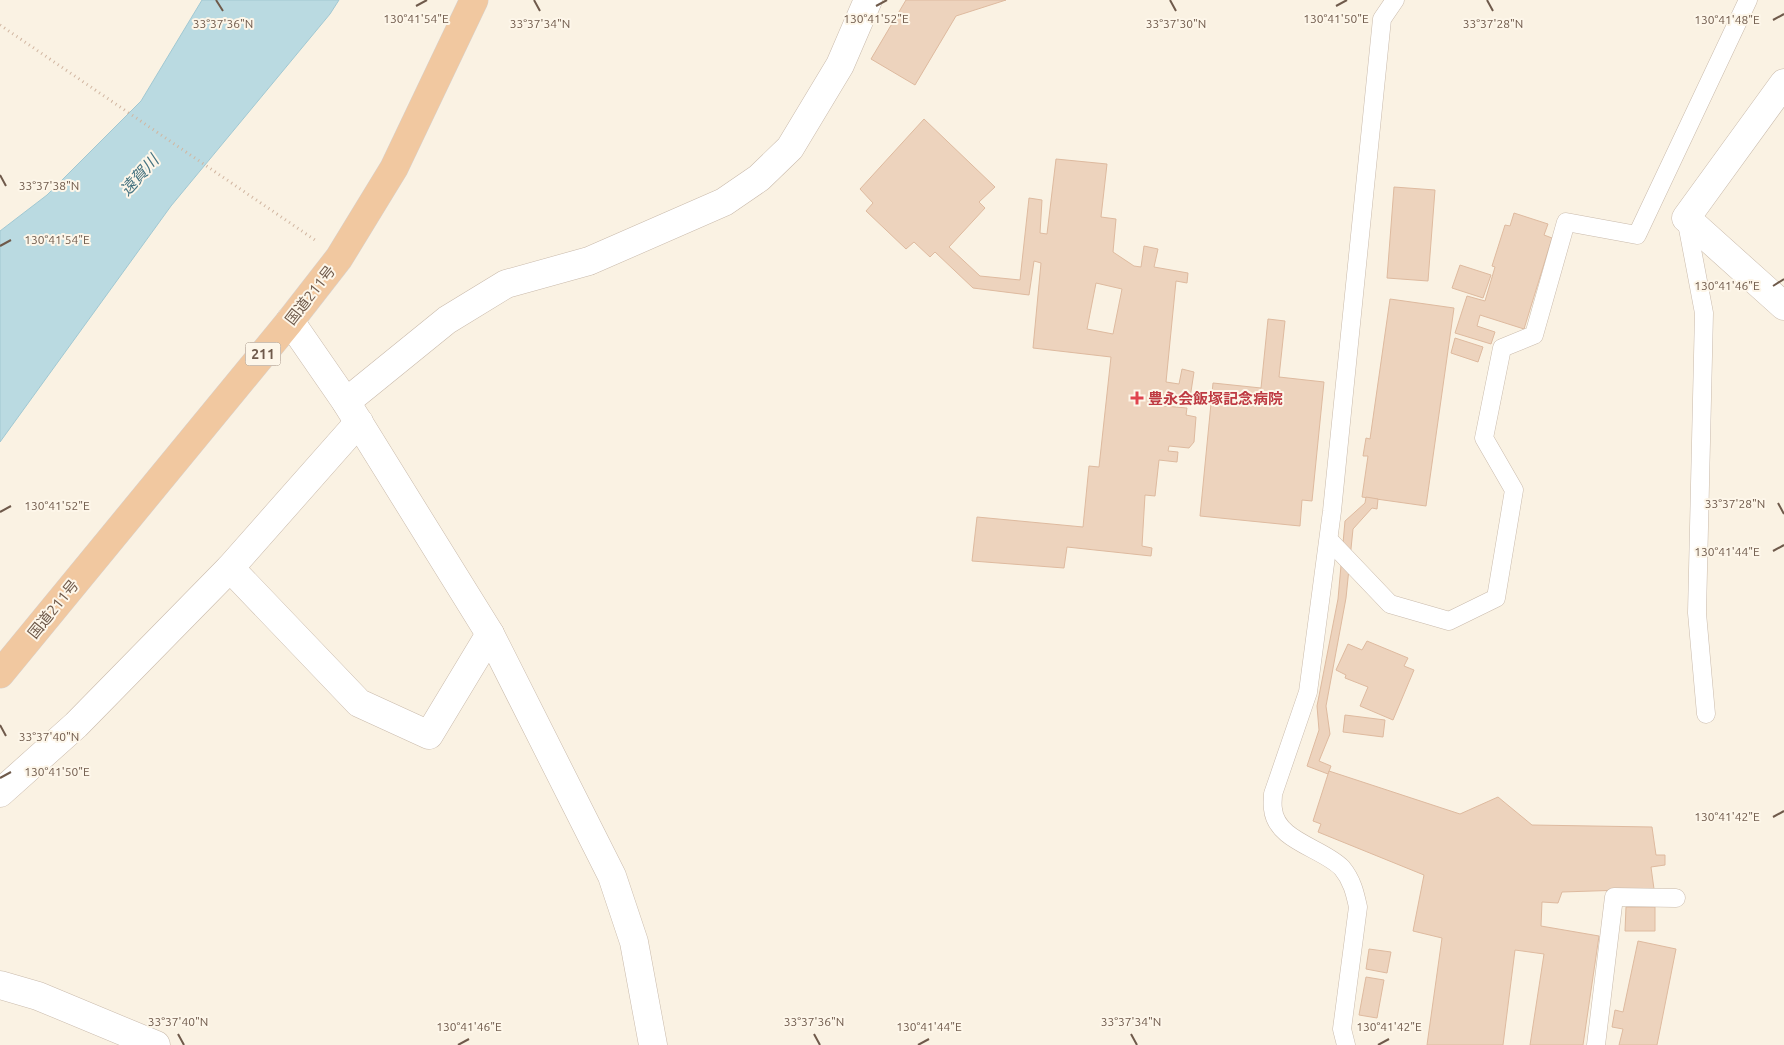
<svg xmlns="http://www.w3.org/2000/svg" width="1784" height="1045" font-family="Ubuntu,'Noto Sans JP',sans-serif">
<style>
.water{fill:#badae1;stroke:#a1c8d2}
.building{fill:#edd3bd;stroke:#deba9f;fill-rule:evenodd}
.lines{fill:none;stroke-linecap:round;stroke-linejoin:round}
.service-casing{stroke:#c9baab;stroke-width:19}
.minor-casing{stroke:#c9baab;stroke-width:29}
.trunk-casing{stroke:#d7d1cd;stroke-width:29}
.path{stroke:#d1b6a1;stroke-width:3;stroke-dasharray:1 4;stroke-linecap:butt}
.service{stroke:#fff;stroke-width:18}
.minor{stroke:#fff;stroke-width:28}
.trunk{stroke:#f1c8a0;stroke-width:28}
.ticks{fill:none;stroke:#6f5a4b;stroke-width:2}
.health-dot{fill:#e0444e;stroke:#fdf6e9;stroke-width:2}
.labels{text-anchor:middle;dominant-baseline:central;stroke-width:4;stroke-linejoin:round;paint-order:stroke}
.shield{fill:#fdf6e9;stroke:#9a897a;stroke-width:1}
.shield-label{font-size:14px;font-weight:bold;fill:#6f5a4b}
.street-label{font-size:15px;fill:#6f5a4b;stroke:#fdf6e9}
.health-label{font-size:15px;font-weight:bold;fill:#be3a42;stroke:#fdf6e9;text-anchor:start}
.water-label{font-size:16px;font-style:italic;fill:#477481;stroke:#fdf6e9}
.ticks-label{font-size:12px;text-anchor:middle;fill:#6f5a4b;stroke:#fdf6e9;stroke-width:4;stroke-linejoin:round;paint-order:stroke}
</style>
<rect width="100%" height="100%" fill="#faf2e3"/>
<path class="water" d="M202 0H339L330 14 171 206 0 442V231L47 195 141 101Z"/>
<g class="building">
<path d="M906 0H1006L956 16 915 85 871 59Z"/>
<path d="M924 119 995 187 979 202 985 208 949 247 980 276 1020 280 1029 198 1042 200 1040 233 1047 234 1056 159 1107 164 1101 217 1116 219 1113 252 1134 266 1141 267 1144 246 1158 249 1154 267 1188 273 1187 283 1176 281 1166 382 1179 384 1182 369 1194 372 1190 398 1165 396 1164 406 1187 408 1186 415 1196 417 1194 442 1189 448 1169 446 1168 451 1178 452 1177 462 1159 460 1155 496 1145 495 1142 546 1152 548 1151 556 1067 547 1064 568 972 561 977 517 1083 527 1089 466 1099 467 1111 357 1033 348 1041 263 1034 261 1029 295 973 288 935 252 930 257 914 242 906 249 866 211 873 203 860 189ZM1096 283 1122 289 1113 334 1087 329Z"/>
<path d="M1394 187 1435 190 1428 281 1387 278Z"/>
<path d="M1514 213 1548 224 1544 235 1552 238 1524 329 1480 315 1477 326 1495 332 1491 344 1455 333 1467 296 1485 301 1495 267 1492 266 1505 225 1510 226Z"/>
<path d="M1460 265 1491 275 1483 298 1452 288Z"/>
<path d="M1390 299 1454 308 1426 506 1362 497 1368 456H1363L1366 438 1370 439Z"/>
<path d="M1268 319 1285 321 1279 377 1324 382 1312 501 1302 500 1300 526 1200 516 1213 383 1261 388Z"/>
<path d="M1455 338 1483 347 1478 362 1451 353Z"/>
<path d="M1366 497 1378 499 1377 509 1372 508 1353 529 1346 598 1326 706 1330 734 1319 761 1331 766 1328 774 1307 766 1319 730 1317 706 1338 599 1345 521 1365 503Z"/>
<path d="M1367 641 1408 658 1404 666 1414 670 1393 720 1360 706 1368 687 1345 678 1346 675 1336 670 1348 644 1362 650Z"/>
<path d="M1345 715 1385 720 1383 737 1343 732Z"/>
<path d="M1329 771 1460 814 1498 797 1532 825 1652 827 1656 855H1665V865L1651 867 1654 889 1562 892 1558 903 1542 902 1541 926 1599 936 1583 1045H1530L1544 954 1515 950 1503 1045H1427L1442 938 1413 931 1424 875 1318 832 1321 824 1313 821Z"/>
<path d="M1626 907H1655V931H1625Z"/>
<path d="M1638 941 1676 949 1657 1045H1619L1623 1029 1612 1027 1615 1010 1623 1012Z"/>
<path d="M1369 949 1391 952 1387 973 1366 969Z"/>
<path d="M1366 977 1384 980 1377 1018 1359 1015Z"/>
</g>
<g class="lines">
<defs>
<g id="service">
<path d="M1686 218 1704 313 1697 613 1706 714"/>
<path d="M1329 540 1390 604 1449 621 1496 598 1514 490 1484 438 1502 348 1534 335 1566 222 1637 235 1748 0"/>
<path d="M1346 1045 1342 1029 1358 907C1355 893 1352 880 1342 868 1323 848 1276 841 1273 809 1272 804 1273 799 1273 794L1308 692 1332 511 1382 19 1395 0"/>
<path d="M1596 1045 1614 897 1676 898"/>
</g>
<g id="minor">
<path d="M1784 83 1686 218 1784 306"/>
<path d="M290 321 346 402 490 634 612 876 634 942 653 1045"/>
<path d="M346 402 447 320 506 284 589 261 724 202 759 178 790 148 840 65 868 0"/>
<path d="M230 568 359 422"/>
<path d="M0 793 76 725 230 568 359 703 429 735 490 634"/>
<path d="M0 985 38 996 156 1045"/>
</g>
<path id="trunk" d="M0 674 290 321 339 258 394 168 474 0"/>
</defs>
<use href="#service" class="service-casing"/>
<use href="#minor" class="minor-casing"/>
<use href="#trunk" class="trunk-casing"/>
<path class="path" d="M0 25 315 240"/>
<use href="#service" class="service"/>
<use href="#minor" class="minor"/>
<use href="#trunk" class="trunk"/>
</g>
<path class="ticks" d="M216 0 223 11M534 0 540 11M1170 0 1176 11M1487 0 1493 11M416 6 427 0M876 6 887 0M1336 6 1347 0M1773 20 1784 14M0 175 6 186M0 246 11 240M1773 286 1784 279M1778 503 1784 514M0 512 11 506M1773 551 1784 545M0 725 6 736M0 778 11 772M1773 817 1784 811M178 1034 184 1045M814 1034 820 1045M1131 1034 1137 1045M458 1045 469 1039M918 1045 929 1039M1378 1045 1389 1039"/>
<path class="health-dot" d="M1134.5 390.5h5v5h5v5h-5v5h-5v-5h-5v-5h5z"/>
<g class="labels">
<rect class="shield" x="245.5" y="342.5" width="35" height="23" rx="4"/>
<g class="shield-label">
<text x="263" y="354">211</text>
</g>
<g class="street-label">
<text transform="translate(310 295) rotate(-52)">国道211号</text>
<text transform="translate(53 609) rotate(-51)">国道211号</text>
</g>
<g class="health-label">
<text x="1148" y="398">豊永会飯塚記念病院</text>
</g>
<g class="water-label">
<text transform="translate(139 175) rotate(-48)">遠賀川</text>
</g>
</g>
<g class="ticks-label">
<text x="416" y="23">130°41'54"E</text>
<text x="876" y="23">130°41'52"E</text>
<text x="1336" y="23">130°41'50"E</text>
<text x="1727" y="24">130°41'48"E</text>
<text x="223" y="28">33°37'36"N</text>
<text x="540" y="28">33°37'34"N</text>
<text x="1176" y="28">33°37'30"N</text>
<text x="1493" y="28">33°37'28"N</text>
<text x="49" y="190">33°37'38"N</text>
<text x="57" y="244">130°41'54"E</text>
<text x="1727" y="290">130°41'46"E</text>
<text x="1735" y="508">33°37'28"N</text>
<text x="57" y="510">130°41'52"E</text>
<text x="1727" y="556">130°41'44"E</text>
<text x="49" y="741">33°37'40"N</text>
<text x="57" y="776">130°41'50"E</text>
<text x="1727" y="821">130°41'42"E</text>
<text x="178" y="1026">33°37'40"N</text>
<text x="814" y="1026">33°37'36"N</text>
<text x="1131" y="1026">33°37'34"N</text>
<text x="469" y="1031">130°41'46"E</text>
<text x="929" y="1031">130°41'44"E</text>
<text x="1389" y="1031">130°41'42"E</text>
</g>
</svg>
